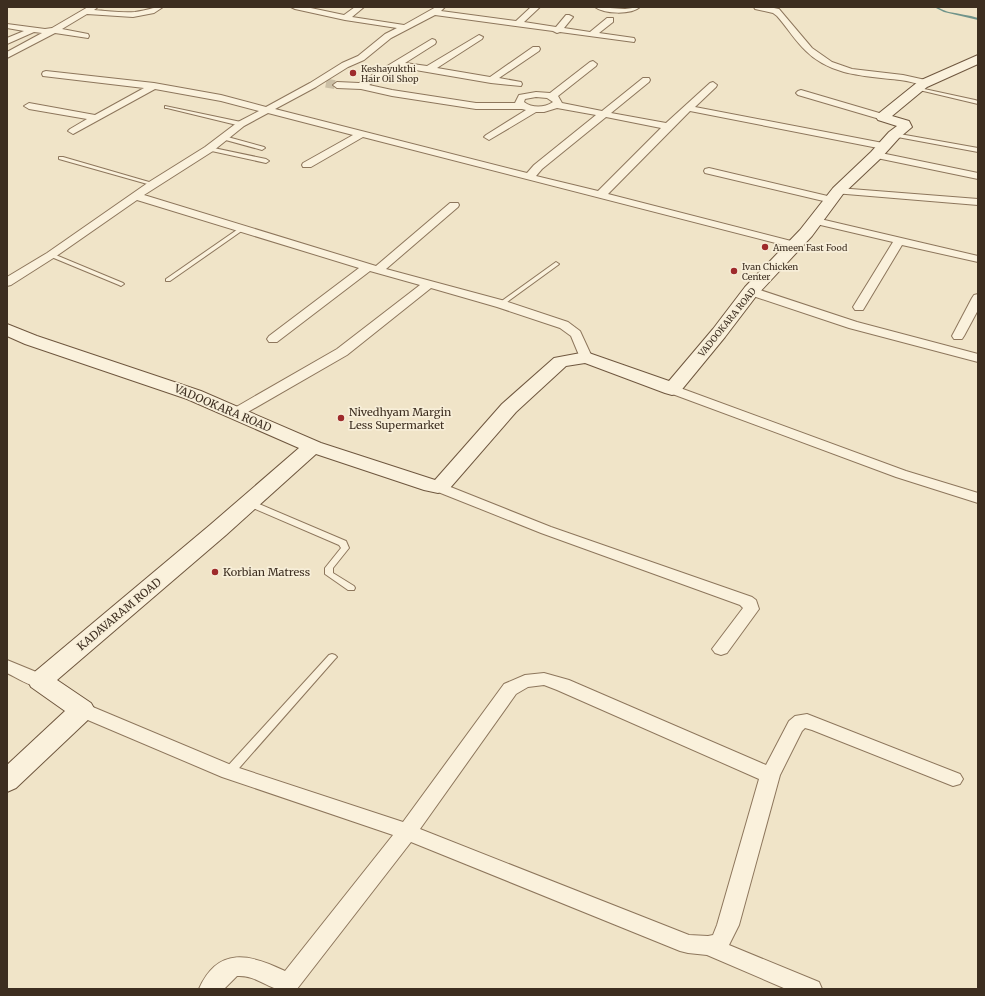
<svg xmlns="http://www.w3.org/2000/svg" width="985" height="996" font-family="Merriweather,serif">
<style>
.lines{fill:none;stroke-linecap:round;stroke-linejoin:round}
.stream{fill:#6f938a;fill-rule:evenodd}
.street-tunnel{stroke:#ccc0a6;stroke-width:9;stroke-dasharray:9 4.5;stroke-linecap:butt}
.lane-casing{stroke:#8d765c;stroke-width:2}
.street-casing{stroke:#8d765c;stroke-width:2}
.secondary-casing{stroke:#6f573f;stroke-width:2}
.lane{fill:#faf1dc;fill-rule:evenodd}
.street{fill:#faf1dc;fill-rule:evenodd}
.secondary{fill:#faf1dc;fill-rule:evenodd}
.poi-dot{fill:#9e2a2b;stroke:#f7eed8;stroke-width:1.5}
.labels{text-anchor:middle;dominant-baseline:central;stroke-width:3.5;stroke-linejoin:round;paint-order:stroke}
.far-poi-label{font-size:9px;fill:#3d2e20;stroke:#f7eed8;text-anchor:start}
.far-street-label{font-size:9px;fill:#3d2e20;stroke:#f7eed8}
.street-label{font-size:11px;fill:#3d2e20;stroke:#f7eed8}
.poi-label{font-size:11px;fill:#3d2e20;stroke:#f7eed8;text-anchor:start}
</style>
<rect width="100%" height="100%" fill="#f0e4c8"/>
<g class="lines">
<path class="stream" d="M934 7C939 7 944 11 949 12 959 14 969 15 978 18V20L944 12Z"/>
<path class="street-tunnel" d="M326 83 337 85"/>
<defs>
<g id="lane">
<path d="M915 87 975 100 978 101V104L915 89Z"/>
<path d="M165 106 241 122 244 124 241 126 167 108H165Z"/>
<path d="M894 133 978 148V152L892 136V134Z"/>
<path d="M224 136 264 147 265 148 262 150 222 139 221 138Z"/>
<path d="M209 147 266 159 269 161 266 163 207 150 206 149Z"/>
<path d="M59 157H63L156 184 151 185 59 159Z"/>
<path d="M241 227 244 229 243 230 170 281H166V279Z"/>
<path d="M51 253 123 283 124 284 121 286 119 285 49 256V254Z"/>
<path d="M556 262 559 264 558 265 503 305H499V303Z"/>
<path d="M246 501H252L346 541 349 548 333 568V573L354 586 355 588 354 590H348L325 574V568L341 548 339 545 246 505 245 503Z"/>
<path d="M332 654 335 655 337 657 335 659 233 775 229 776 225 775 224 772 225 769 329 655Z"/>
</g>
<g id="street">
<path d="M88 7H98L94 10C108 11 122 13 135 12 145 11 153 7 163 7L154 13 133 17 87 14 62 29 88 34 89 36 88 38 55 33 7 58V52L42 33 34 32 7 44V38L24 31 7 28V24L45 29 52 28Z"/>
<path d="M291 7H306L344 15 355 7H364L352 17 404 25 436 7H445L441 11 516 21 531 7H540L524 22 556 27 566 15H569L573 17 564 28 590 32 607 18H613V22L599 33 634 38 635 40 634 42 560 32 557 33 553 31 435 15 391 38 364 60 348 67 316 87 275 109 527 173 534 165 596 115 557 108 544 112H536L489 140 484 137 486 135 526 110 522 109H476L392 96 361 89 337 88 333 85 337 82 359 83 432 39 435 40 436 42 435 44 405 63 427 66 479 35 483 37 482 39 437 68 490 77 533 47H539L540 49 539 51 499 78 521 82 522 84 521 86 491 83 398 67 369 85 392 90 476 103H515L519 95 536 92 550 93 590 62 593 61 597 64 596 66 558 96 562 103 602 111 643 78H649L650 80 649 82 611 113 666 123 710 83 713 82 717 85 716 87 695 107 883 143 888 146 883 149 690 111 608 194 799 243 801 245 799 247 795 248 363 137 311 167H303L302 165 303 163 353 135 268 113 244 126 213 151 144 195 376 266 450 203H458L459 205 458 207 386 269 505 301 568 322 580 331 592 357 591 360H581L571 336 560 328 497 307 431 288 347 355 241 416 236 417 231 416 229 413 231 410 337 349 420 285 370 271 277 342H269L267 339 269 336 359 268 137 200 55 257 11 285 7 286V277L47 253 149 182 205 147 238 122 259 111 221 101 155 89 73 134 68 131 70 129 87 119 29 109 24 106 29 103 95 115 144 88 43 76 42 74 43 72 46 71 154 83 221 95 266 107 310 83 342 63 358 56 385 34 397 28 345 20 295 9ZM536 97 547 98 553 102C544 108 532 108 524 102L525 99ZM606 117 661 128 598 191 536 176 542 169Z"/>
<path d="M595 7 625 9 640 7C631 15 604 14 595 7Z"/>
<path d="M754 7H769L779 9 812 48 832 62 852 69 903 75 930 81 931 83 927 86C918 84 909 81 900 80 867 76 831 76 806 51 795 41 787 27 777 16L773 13 755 9Z"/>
<path d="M801 90 886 115 888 117 883 120 798 95 796 93 798 91Z"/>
<path d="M876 152 978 173V179L872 157 871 155Z"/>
<path d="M709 168 836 198 837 200 832 203 705 173 704 171 705 169Z"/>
<path d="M838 188 978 199V205L834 193 833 191Z"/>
<path d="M816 218 978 256V262L902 245 863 310H855L853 307 893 242 812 223 811 221Z"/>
<path d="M751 287 857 322 978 354V362L849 328 747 294 745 291 747 288Z"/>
<path d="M978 294V310L964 336 962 339H954L952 336 972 298 974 295Z"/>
<path d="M672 385 906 471 978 493V503L896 477 667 392 665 389 667 386Z"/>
<path d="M438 482 551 527 752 597 756 600 759 609 727 653 721 655 715 653 712 649 743 608 740 605 541 533 433 490 431 487 433 484Z"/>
<path d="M7 660 46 676 49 681 46 686C33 689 19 679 7 673Z"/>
<path d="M544 673 569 680 766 765 789 721 795 716 807 714 960 774 963 779 960 784 953 786 812 730 805 728 802 731 780 775 739 925 729 945 819 982 822 989H786L707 955 688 953 680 951 411 842 297 989C290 989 281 991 274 988 261 983 252 975 237 976L224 989H199C218 946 250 954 285 971L393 835 222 777 76 715 73 710 76 705 82 703 88 705 236 767 403 822 504 684 525 675ZM544 685 557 690 759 779 717 925 713 935 708 936 689 935 420 829 516 694 528 687Z"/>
</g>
<path id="secondary" d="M978 55V64L927 87 892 116 909 121 912 127 899 138 881 158 843 194 812 236 757 295 725 337 679 393 672 395 665 393 585 363 566 366 516 412 450 488 438 493 424 490 316 454 226 535 57 680 91 703 95 710 91 717 16 788 7 792V765L65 711 31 687 28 681 31 675 210 525 299 448 187 399 25 344 7 336V324L37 336 201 391 321 443 435 480 502 404 554 358 586 352 669 381 713 329 745 287 800 230 833 188 871 152 889 132 897 126 878 120 876 117 878 114 919 81Z"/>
</defs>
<use href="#lane" class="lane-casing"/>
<use href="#street" class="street-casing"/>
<use href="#secondary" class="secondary-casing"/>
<use href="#lane" class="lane"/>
<use href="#street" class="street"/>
<use href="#secondary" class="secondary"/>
</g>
<g class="poi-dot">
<circle cx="353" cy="73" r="4"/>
<circle cx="765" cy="247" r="4"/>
<circle cx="734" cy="271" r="4"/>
<circle cx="341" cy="418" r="4"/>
<circle cx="215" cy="572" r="4"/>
</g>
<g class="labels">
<g class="far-poi-label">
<text x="361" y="68">Keshayukthi<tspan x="361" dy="10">Hair Oil Shop</tspan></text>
<text x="773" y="247">Ameen Fast Food</text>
<text x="742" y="266">Ivan Chicken<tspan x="742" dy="10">Center</tspan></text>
</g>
<g class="far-street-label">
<text transform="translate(727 322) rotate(-51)">VADOOKARA ROAD</text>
</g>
<g class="street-label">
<text transform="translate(223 408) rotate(23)">VADOOKARA ROAD</text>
<text transform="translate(119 614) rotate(-40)">KADAVARAM ROAD</text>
</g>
<g class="poi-label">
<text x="349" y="412">Nivedhyam Margin<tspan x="349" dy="13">Less Supermarket</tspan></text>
<text x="223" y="572">Korbian Matress</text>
</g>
</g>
<rect width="985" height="996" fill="none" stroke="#3d2e20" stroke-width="16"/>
</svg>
